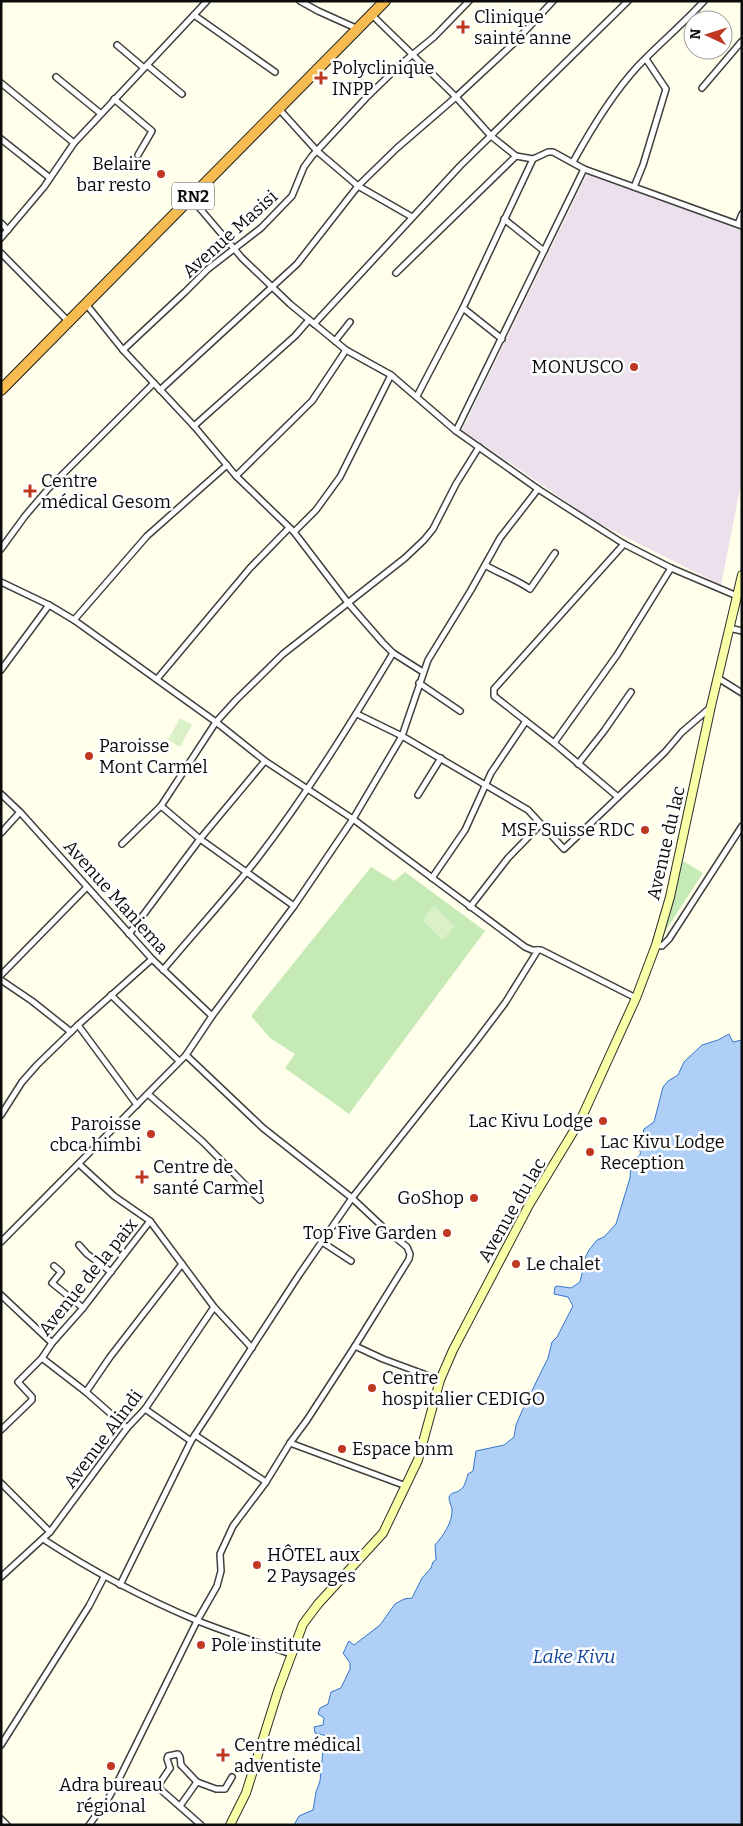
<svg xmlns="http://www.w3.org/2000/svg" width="743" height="1826" font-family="Bitter,serif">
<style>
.industrial{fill:#ebe0eb}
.green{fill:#c6eab5}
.pitch{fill:#daf1c7}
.water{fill:#afcff7;stroke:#3575cf}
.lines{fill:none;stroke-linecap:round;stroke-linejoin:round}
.street-casing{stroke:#3f3f3f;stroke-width:8}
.secondary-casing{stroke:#2e2e2e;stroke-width:10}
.highway-casing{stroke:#1d1d1d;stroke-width:12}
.street{stroke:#fff;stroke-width:5}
.secondary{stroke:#f8ffa6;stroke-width:8}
.highway{stroke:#f7bc51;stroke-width:10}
.poi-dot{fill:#be3822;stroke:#fff;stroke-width:2}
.labels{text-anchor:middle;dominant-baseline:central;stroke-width:5;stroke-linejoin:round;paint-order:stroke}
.shield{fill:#fff;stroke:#555;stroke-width:1}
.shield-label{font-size:16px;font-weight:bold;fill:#0c0c0c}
.poi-label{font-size:18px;fill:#0c0c0c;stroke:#fff;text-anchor:start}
.street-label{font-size:18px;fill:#0c0c0c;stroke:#fff}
.water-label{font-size:19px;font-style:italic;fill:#1448a0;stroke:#fff}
</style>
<rect width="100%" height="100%" fill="#ffffeb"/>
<path class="industrial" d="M587 174 742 230V478L721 585 596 522 462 430Z"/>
<g class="green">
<path d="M683 861 703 873 662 936Z"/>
<path d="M371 867 394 881 405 872 485 931 349 1114 285 1068 295 1054 270 1038 251 1016Z"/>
</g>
<g class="pitch">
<path d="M180 718 192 725 180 747 168 740Z"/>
<path d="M434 906 455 926 442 940 422 920Z"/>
</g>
<path class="water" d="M729 1034 733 1042 742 1040V1825H294L299 1816 313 1810 316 1792 320 1781 323 1750 332 1745 331 1737 315 1733 314 1727 323 1725 324 1718 318 1714 320 1708 328 1704 331 1692 341 1688 350 1669V1663L343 1653C346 1649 346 1645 349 1641L354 1645 380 1625 395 1604 404 1599 412 1598 422 1578 431 1568 433 1562 436 1560 435 1545C443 1536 453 1522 452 1509 451 1504 449 1502 449 1497 452 1491 455 1494 460 1490 465 1487 466 1480 468 1474L473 1471 476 1451 504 1445 514 1437 516 1425 522 1411 548 1358 552 1342 557 1337 573 1306 568 1297 554 1294 555 1287 557 1286 571 1288 580 1282 586 1256 589 1250 597 1240 604 1237 616 1224 630 1178 631 1161C646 1152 639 1155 637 1140L643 1135 644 1129 654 1122 663 1087 668 1081 678 1075 684 1062 702 1045 718 1040Z"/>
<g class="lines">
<defs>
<g id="street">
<path d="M300 1 318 11 358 29"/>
<path d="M194 15 275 72"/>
<path d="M372 15 456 97 491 136 516 156 533 159 548 152H553L584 169 742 226"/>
<path d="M117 45 144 68"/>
<path d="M147 65 182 94"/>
<path d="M56 77 100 113"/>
<path d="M1 83 74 143"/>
<path d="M702 88 742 41"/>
<path d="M114 99 152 131 138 155"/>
<path d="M279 109 317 151 358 186 412 217"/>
<path d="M1 139 50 178"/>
<path d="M573 162C590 131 614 92 638 66 659 44 683 24 704 1"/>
<path d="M634 187 643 165 666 89 646 59"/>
<path d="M191 198 242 258 290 304 346 350 391 375 456 431 538 489 624 544 671 568 737 596"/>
<path d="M504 219 544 251"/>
<path d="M1 223 8 230"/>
<path d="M738 224 742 214"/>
<path d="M1 238 44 187 74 143 207 1"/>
<path d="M1 253 68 321"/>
<path d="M396 273 516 156"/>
<path d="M86 304 123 350 194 426 236 476 294 532 349 604 383 643 393 653 423 672"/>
<path d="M463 308 502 339"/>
<path d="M314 324 460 166 628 1"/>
<path d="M335 341 350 322"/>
<path d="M123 350 185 292 208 269 261 228 292 196 304 167 312 156 366 98 401 64 434 37 469 1"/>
<path d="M160 390 297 264 358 186 397 148 456 97 514 43 553 1"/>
<path d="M417 396 463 308 533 159"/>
<path d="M194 426 295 336 309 320"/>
<path d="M456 431 584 169"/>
<path d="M236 476 312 401 346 350"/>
<path d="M294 532 316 510 340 477 391 375"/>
<path d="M1 549 25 516 48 489 154 383"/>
<path d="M485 565C500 574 516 579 530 589L555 553"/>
<path d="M1 582 49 605 74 620 216 722 265 761 353 819 525 947 532 950H541L636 998"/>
<path d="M74 620 147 536 227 465"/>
<path d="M729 628 742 631"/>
<path d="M1 670 49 605"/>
<path d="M718 678 742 693"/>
<path d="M157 679 250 568 289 528"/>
<path d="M419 683 460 711"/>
<path d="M357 714 402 736 528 810 564 849 665 752 682 732 711 707"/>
<path d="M554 743 617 655 671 568"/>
<path d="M578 764 604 731 631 692"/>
<path d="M1 794 20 812 152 959 212 1016"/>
<path d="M418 795 441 758"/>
<path d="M618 797 554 743 494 696V689L624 544"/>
<path d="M161 806 200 839 294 906"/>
<path d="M1 833 20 812"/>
<path d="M122 844 161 806 216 722 236 700 283 654 405 558 424 540 433 529 456 484 479 447"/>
<path d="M432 878 465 830 491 773 526 721"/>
<path d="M470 907 508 858 541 824"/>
<path d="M129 934 200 839 265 761"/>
<path d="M656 945 662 946 669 939 742 826"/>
<path d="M163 970C194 933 227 897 257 859 307 794 351 723 393 653"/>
<path d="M1 975 87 887"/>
<path d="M1 980 32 1001 71 1032"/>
<path d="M111 995 179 1061"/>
<path d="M78 1025 137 1105"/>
<path d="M148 1094 203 1142 260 1200"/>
<path d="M1 1115 22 1082 37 1065 78 1025 152 959"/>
<path d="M79 1164 114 1196 150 1221 214 1307 252 1348"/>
<path d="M1 1242 186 1055 212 1016 294 906 353 819 402 736 428 660 471 590 500 538 538 489"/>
<path d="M322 1242 351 1261"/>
<path d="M79 1245 87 1254 111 1272"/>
<path d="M54 1266 61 1272 52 1283 83 1308"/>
<path d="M1 1295 52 1343"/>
<path d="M355 1346 383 1359 440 1380"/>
<path d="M86 1392 110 1357 182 1264"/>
<path d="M145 1409 191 1441"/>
<path d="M127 1428 86 1392 42 1358 52 1343 83 1308 150 1221"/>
<path d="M1 1430 32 1400V1397L18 1382 42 1358"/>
<path d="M195 1435 266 1482"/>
<path d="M290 1443 406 1486"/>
<path d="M1 1483 50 1532"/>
<path d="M43 1539C92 1571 143 1598 198 1621 228 1633 260 1643 291 1654"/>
<path d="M1 1577 50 1532 127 1428 145 1409 214 1307"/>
<path d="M120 1585 191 1441 299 1275 352 1198 474 1044 505 1003 538 950"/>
<path d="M1 1745 89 1606 104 1577"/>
<path d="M170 1768 160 1783V1789L201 1825"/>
<path d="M170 1768 167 1759 168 1756 178 1754 180 1757 181 1765"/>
<path d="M197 1782 216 1789H225L232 1777"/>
<path d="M180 1806 197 1782 181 1765"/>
<path d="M1 1819 7 1825"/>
<path d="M89 1825 108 1799 119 1779 197 1621 217 1586 221 1571 220 1554 233 1526 266 1482 290 1443 307 1420 355 1346 409 1259 410 1254 407 1247 385 1229 352 1198 263 1128 186 1055"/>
</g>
<path id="secondary" d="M230 1825 246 1793 278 1691 303 1624 318 1604 383 1533 418 1460 440 1380 453 1350 529 1205 581 1119 636 998 656 945 670 897 711 706 742 575"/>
<path id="highway" d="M1 390 385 1"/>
</defs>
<use href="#street" class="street-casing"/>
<use href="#secondary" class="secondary-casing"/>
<use href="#highway" class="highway-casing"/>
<use href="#street" class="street"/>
<use href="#secondary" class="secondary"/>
<use href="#highway" class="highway"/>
</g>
<g class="poi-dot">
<path d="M460.5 19.5h5v5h5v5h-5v5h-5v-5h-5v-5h5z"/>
<path d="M318.5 70.5h5v5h5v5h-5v5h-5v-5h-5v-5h5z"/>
<circle cx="161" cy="174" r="5"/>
<circle cx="634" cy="367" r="5"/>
<path d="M27.5 483.5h5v5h5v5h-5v5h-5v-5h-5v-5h5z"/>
<circle cx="89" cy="756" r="5"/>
<circle cx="645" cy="830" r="5"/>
<circle cx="603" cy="1121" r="5"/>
<circle cx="151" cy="1134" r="5"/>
<circle cx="590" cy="1152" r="5"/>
<path d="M139.5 1169.5h5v5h5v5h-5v5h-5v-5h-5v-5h5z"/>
<circle cx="474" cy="1198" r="5"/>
<circle cx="447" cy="1233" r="5"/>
<circle cx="516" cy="1264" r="5"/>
<circle cx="372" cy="1388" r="5"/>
<circle cx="342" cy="1449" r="5"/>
<circle cx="257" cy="1565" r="5"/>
<circle cx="201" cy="1645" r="5"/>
<path d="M220.5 1747.5h5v5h5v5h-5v5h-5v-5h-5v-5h5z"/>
<circle cx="111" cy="1766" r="5"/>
</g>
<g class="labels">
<rect class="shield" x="172" y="182.5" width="42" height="27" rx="4"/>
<g class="shield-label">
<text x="193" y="196">RN2</text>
</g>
<g class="poi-label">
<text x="474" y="17">Clinique<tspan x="474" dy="21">sainte anne</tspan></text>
<text x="332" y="68">Polyclinique<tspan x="332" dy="21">INPP</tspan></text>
<text x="151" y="164" text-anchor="end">Belaire<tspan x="151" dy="21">bar resto</tspan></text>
<text x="624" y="367" text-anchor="end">MONUSCO</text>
<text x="41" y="481">Centre<tspan x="41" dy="21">médical Gesom</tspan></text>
<text x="99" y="746">Paroisse<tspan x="99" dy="21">Mont Carmel</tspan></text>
<text x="635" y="830" text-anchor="end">MSF Suisse RDC</text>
<text x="593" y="1121" text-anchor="end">Lac Kivu Lodge</text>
<text x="141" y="1124" text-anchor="end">Paroisse<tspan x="141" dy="21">cbca himbi</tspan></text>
<text x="600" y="1142">Lac Kivu Lodge<tspan x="600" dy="21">Reception</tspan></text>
<text x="153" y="1167">Centre de<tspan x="153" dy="21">santé Carmel</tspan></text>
<text x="464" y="1198" text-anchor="end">GoShop</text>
<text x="437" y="1233" text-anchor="end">Top Five Garden</text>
<text x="526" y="1264">Le chalet</text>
<text x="382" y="1378">Centre<tspan x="382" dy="21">hospitalier CEDIGO</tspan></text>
<text x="352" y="1449">Espace bnm</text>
<text x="267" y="1555">HÔTEL aux<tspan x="267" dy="21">2 Paysages</tspan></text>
<text x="211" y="1645">Pole institute</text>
<text x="234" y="1745">Centre médical<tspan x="234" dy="21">adventiste</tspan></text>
<text x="111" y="1785" text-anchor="middle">Adra bureau<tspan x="111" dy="21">régional</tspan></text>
</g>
<g class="street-label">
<text transform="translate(230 234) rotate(-42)">Avenue Masisi</text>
<text transform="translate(666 843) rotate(-77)">Avenue du lac</text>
<text transform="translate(116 897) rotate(48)">Avenue Maniema</text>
<text transform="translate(512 1210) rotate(-60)">Avenue du lac</text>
<text transform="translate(88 1277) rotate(-51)">Avenue de la paix</text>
<text transform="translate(103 1439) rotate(-53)">Avenue Alindi</text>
</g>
<g class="water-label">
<text x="574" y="1656">Lake Kivu</text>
</g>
</g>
<rect width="743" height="1826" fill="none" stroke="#0c0c0c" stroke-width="5"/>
<g transform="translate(708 35) rotate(274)"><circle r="24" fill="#ffffff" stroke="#9e9e9e"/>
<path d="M0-4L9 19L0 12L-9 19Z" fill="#be3822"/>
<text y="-8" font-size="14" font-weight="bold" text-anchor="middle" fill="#0c0c0c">N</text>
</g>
</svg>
